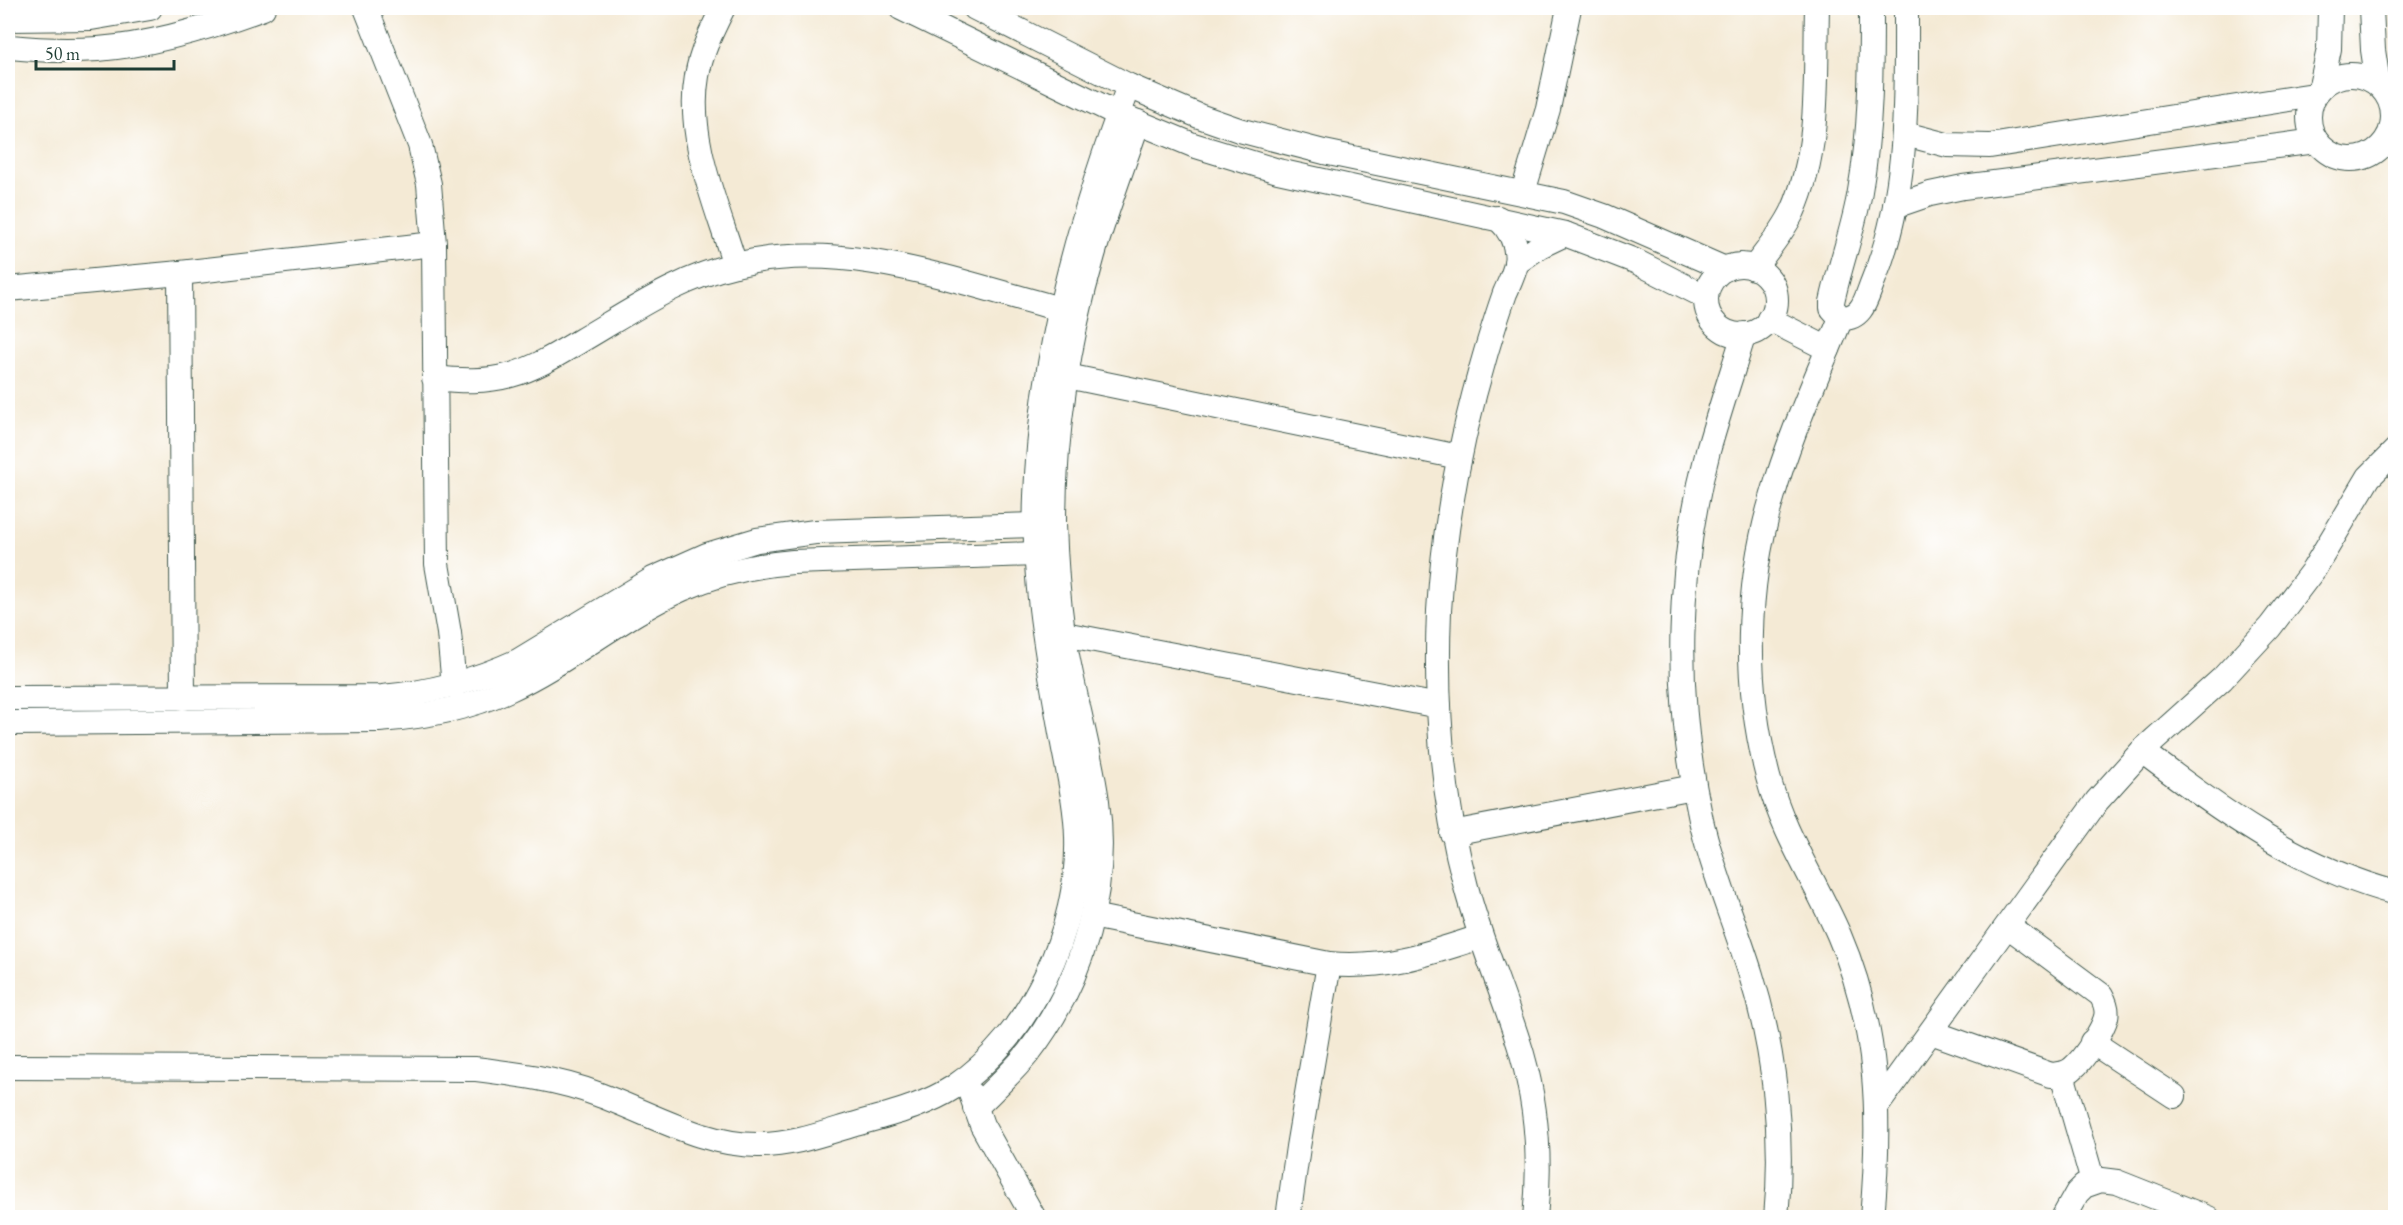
<svg xmlns="http://www.w3.org/2000/svg" width="2403" height="1225" font-family="'EB Garamond',serif">
<style>
.lines{fill:none;stroke-linecap:round;stroke-linejoin:round}
.minor-casing{stroke:#3f574c;stroke-width:26}
.minor{stroke:#fff;stroke-width:24}
</style>
<rect width="100%" height="100%" fill="#fff"/>
<filter id="ink" filterUnits="userSpaceOnUse"><feTurbulence type="fractalNoise" baseFrequency=".0167" numOctaves="2"/><feDisplacementMap in="SourceGraphic" scale="12" xChannelSelector="R" yChannelSelector="G"/><feConvolveMatrix kernelMatrix="1 2 1 2 8 2 1 2 1" color-interpolation-filters="sRGB"/></filter>
<filter id="wash" filterUnits="userSpaceOnUse"><feTurbulence type="fractalNoise" baseFrequency=".008" numOctaves="4" result="noise"/><feDisplacementMap in="SourceGraphic" scale="24" xChannelSelector="R" yChannelSelector="G"/><feGaussianBlur stdDeviation="1.35" result="paint"/><feColorMatrix in="noise" values="0 0 0 0 0 0 0 0 0 0 0 0 0 0 0 0 0 1.4 0 .05"/><feComposite in="paint" operator="in"/></filter>
<g filter="url(#wash)">
<rect width="100%" height="100%" fill="#f4ead5"/>
</g>
<g filter="url(#ink)">
<g class="lines">
<defs>
<g id="minor">
<path d="M366 8 420 145 429 184 434 244 437 564 449 633 454 686"/>
<path d="M723 8C712 30 701 52 697 76 686 138 717 206 735 265"/>
<path d="M901 8 1118 114 1193 145 1278 171 1565 234 1635 261 1706 297"/>
<path d="M975 8 1129 86 1199 116 1239 130 1324 152 1564 202 1604 216 1725 269"/>
<path d="M1871 8C1871 69 1871 130 1860 191 1854 228 1840 264 1832 302V308L1841 318C1863 319 1866 298 1873 281 1909 194 1906 100 1906 8"/>
<path d="M2371 8 2373 50 2378 83"/>
<path d="M11 19 91 18 150 8"/>
<path d="M10 47C39 50 68 51 98 49 153 45 211 27 263 8"/>
<circle cx="2351" cy="117" r="42"/>
<path d="M2321 86 2329 49 2330 8"/>
<path d="M1905 134 1947 145 1990 146 2314 95"/>
<path d="M1523 192 1548 109 1569 8"/>
<path d="M1895 206 1930 194 1963 187 2316 141"/>
<path d="M1498 218C1510 230 1519 246 1516 264 1514 274 1509 284 1505 293 1498 313 1492 332 1486 352 1461 437 1444 523 1439 611 1435 703 1442 798 1466 887 1481 944 1505 997 1522 1054 1537 1107 1541 1163 1535 1218"/>
<path d="M1516 263 1540 246 1565 234"/>
<circle cx="1741" cy="300" r="35"/>
<path d="M1754 268C1768 249 1783 232 1793 211 1821 148 1815 75 1817 8"/>
<path d="M180 273 183 698"/>
<path d="M8 289 180 273 434 244"/>
<path d="M1841 318C1817 377 1789 437 1772 498 1745 589 1744 685 1768 777 1783 834 1816 882 1839 935 1879 1028 1881 1119 1872 1218"/>
<path d="M1769 319 1828 349"/>
<path d="M1744 334C1732 373 1719 412 1708 451 1676 571 1674 699 1701 820 1713 873 1735 923 1751 975 1775 1052 1784 1137 1776 1218"/>
<path d="M1067 376 1459 457"/>
<path d="M434 378C461 381 485 382 511 375 536 368 558 354 580 341 630 312 678 278 735 265 845 238 954 281 1060 309"/>
<path d="M1064 634 1439 706"/>
<path d="M8 698 382 697C430 693 474 681 518 661L653 579 707 555 757 540 815 532 1035 525"/>
<path d="M8 723 379 720C424 717 467 709 508 690 569 662 621 616 682 589 718 573 754 565 793 562L1036 554"/>
<path d="M2142 751C2222 811 2297 867 2396 893"/>
<path d="M1452 833 1694 787"/>
<path d="M1092 916 1329 964C1385 969 1428 954 1480 937"/>
<path d="M1931 1032 2051 1075C2059 1074 2067 1074 2073 1068 2083 1060 2103 1030 2106 1017 2108 1009 2105 1002 2101 995L2008 926"/>
<path d="M2092 1042 2174 1096"/>
<path d="M8 1067 475 1069C516 1074 558 1079 597 1094 650 1113 703 1146 760 1145 792 1145 822 1134 852 1125 886 1115 923 1107 954 1087 1031 1036 1080 928 1077 837 1076 798 1065 760 1059 721 1045 644 1033 575 1036 496 1041 355 1079 218 1129 86"/>
<path d="M2062 1074 2093 1182"/>
<path d="M971 1094 982 1125 1034 1218"/>
<path d="M1877 1106 2097 801 2142 751 2222 679 2270 627 2314 569 2369 477 2396 450"/>
<path d="M975 1108C993 1090 1013 1072 1029 1052 1083 982 1109 889 1097 801 1089 745 1072 689 1063 633 1058 597 1055 560 1054 523 1054 435 1068 341 1093 255 1106 210 1123 166 1138 122"/>
<path d="M1288 1218 1298 1147 1329 964"/>
<path d="M2063 1218 2077 1193 2084 1186 2101 1180 2117 1182 2208 1218"/>
</g>
</defs>
<use href="#minor" class="minor-casing"/>
<use href="#minor" class="minor"/>
</g>
</g>
<rect width="2403" height="1225" fill="none" stroke="#fff" stroke-width="30"/>
<path d="M36 60v9h138v-9" fill="none" stroke="#1f3d34" stroke-width="3"/>
<text x="45" y="60" font-size="18" fill="#1f3d34" stroke="#ffffff" stroke-width="4.5" paint-order="stroke">50 m</text>
</svg>
